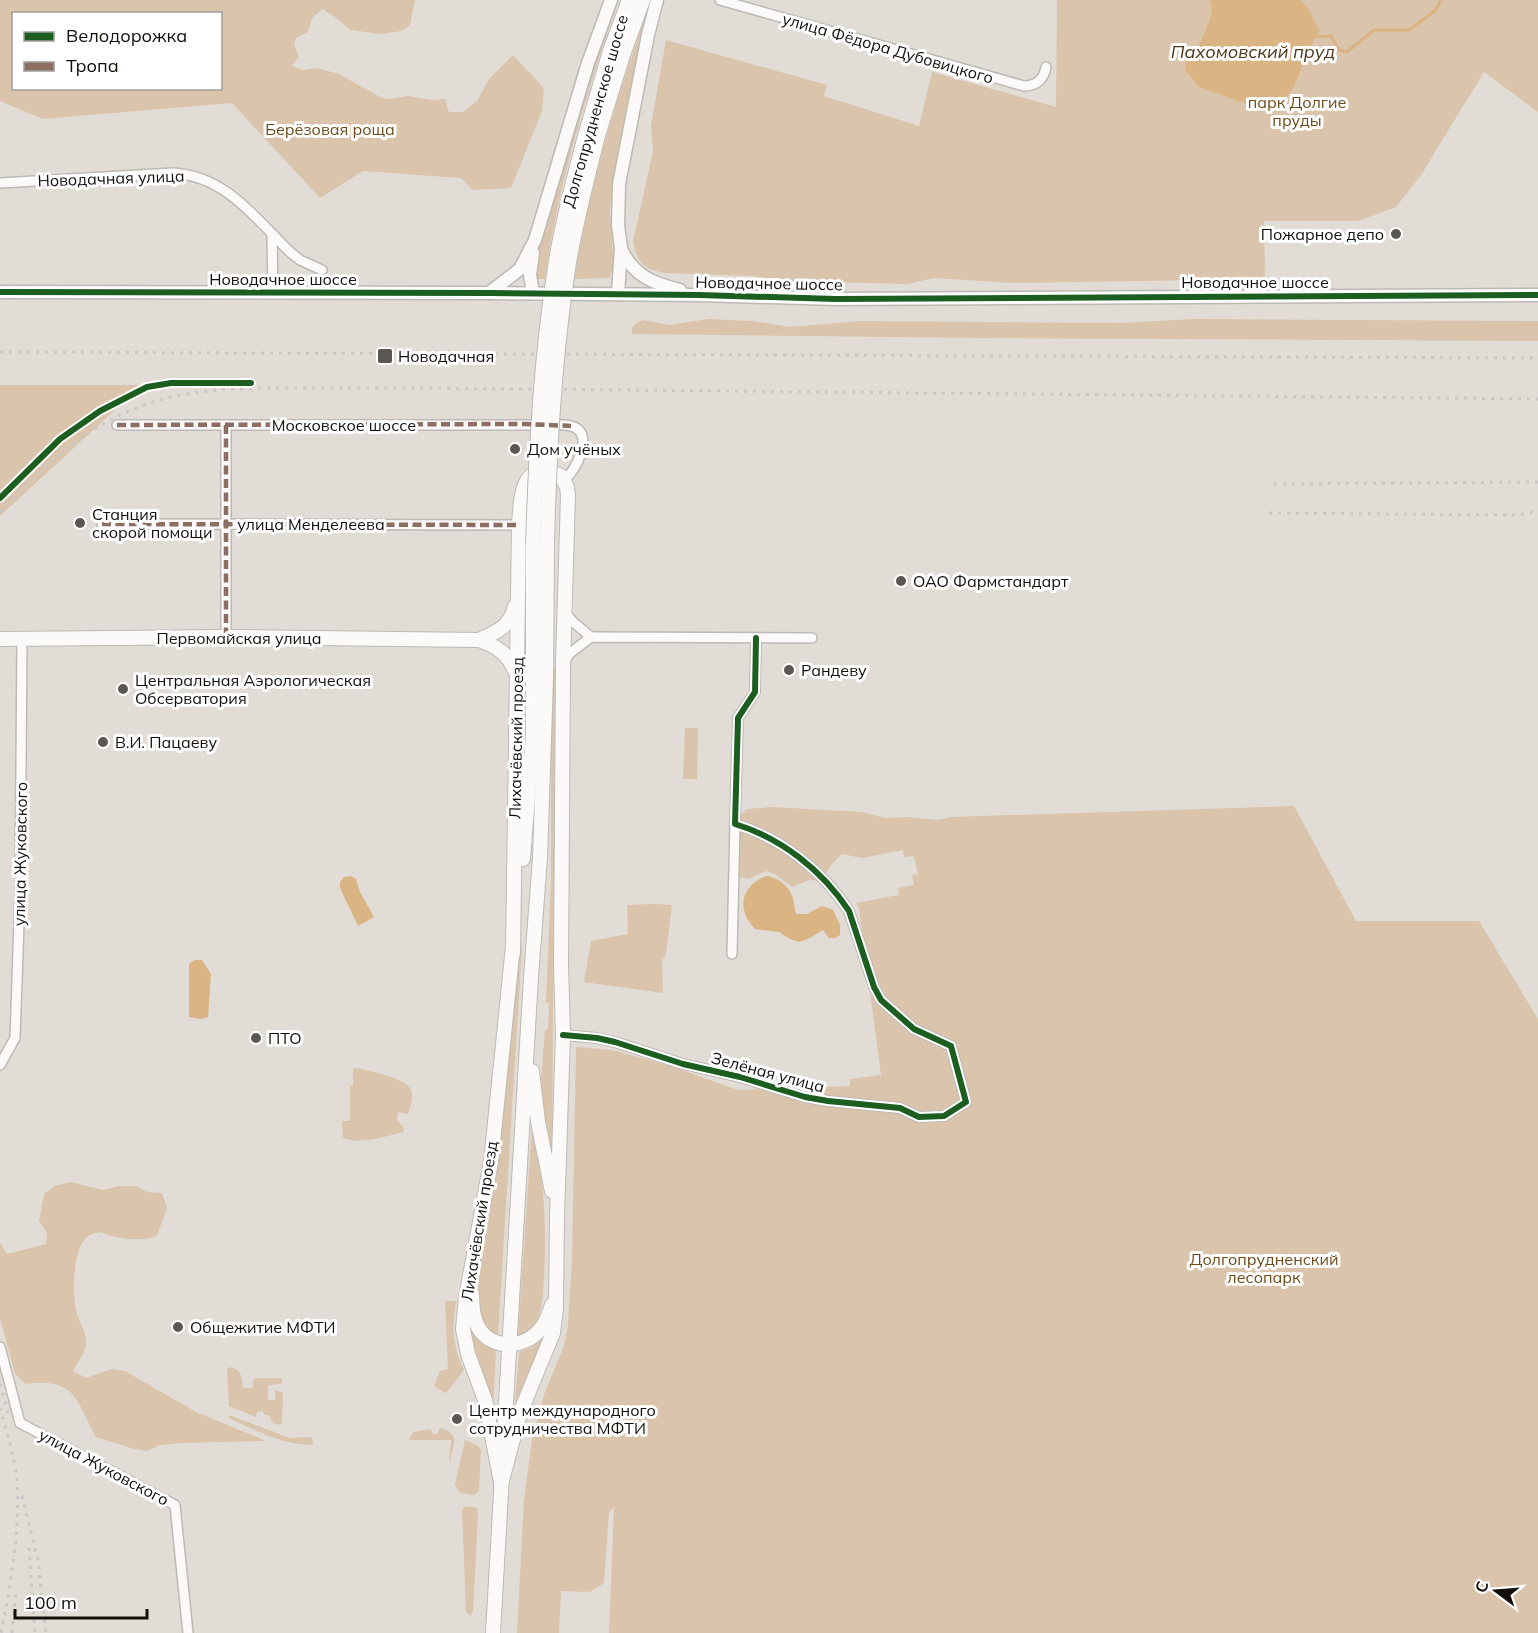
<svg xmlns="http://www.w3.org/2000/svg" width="1538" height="1633" font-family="Mulish,sans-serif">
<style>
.green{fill:#dac4ab;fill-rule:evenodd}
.water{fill:#dab483}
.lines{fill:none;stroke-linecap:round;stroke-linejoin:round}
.stream{stroke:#dab483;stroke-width:3}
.minor-casing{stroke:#bdb9b4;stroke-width:12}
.tertiary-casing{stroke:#bdb9b4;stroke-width:15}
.secondary-casing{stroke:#bdb9b4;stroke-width:16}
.minor{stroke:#fbfaf9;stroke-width:9}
.tertiary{stroke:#fbfaf9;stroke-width:12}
.secondary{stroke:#fbfaf9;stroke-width:14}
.rail{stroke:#c9c8c6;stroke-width:3;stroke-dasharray:3 6;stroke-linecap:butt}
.secondary-bridge-casing{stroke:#bdb9b4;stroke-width:16;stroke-linecap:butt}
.secondary-bridge{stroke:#fbfaf9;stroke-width:14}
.quiet{stroke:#8d6e63;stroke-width:4.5;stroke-dasharray:9 4.5;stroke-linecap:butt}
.cycleway-casing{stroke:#fff;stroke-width:10}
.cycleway{stroke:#1b5e20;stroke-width:6}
.poi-dot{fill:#5b5752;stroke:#fff;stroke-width:2}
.labels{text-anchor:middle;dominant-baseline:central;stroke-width:6;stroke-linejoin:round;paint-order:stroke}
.street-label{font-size:16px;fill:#120f0b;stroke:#fff}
.park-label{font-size:16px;fill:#6e4b19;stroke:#fff}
.poi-label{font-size:16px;fill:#120f0b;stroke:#fff;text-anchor:start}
.water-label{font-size:18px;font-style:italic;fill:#4d371a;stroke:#fff}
</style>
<rect width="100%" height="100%" fill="#e2dcd6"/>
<g class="green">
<path d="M0 0H415L410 25 401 31 381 34 350 30C342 21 332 16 323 9L313 17 307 33 296 38 294 45 299 56 292 66 302 70 316 68 339 74 380 97 389 99 408 96 432 100 445 99 449 112H463L477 101 489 79 513 55 544 88 542 111 511 188 473 190 461 178 363 171 320 198 232 103 43 119 0 101ZM14 14H220V88H14Z"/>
<path d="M1057 0H1538V112L1484 72 1421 175 1396 207 1358 221H1264L1265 275 1261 279 1013 283 934 278 908 284 787 281 752 276 664 273C642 268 638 263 633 241L653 152 651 126 666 40 827 85 824 96 919 126 932 72 1056 107Z"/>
<path d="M610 17 612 18C584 103 557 190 545 279H538L535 273 533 262 590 71Z"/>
<path d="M643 23H645L612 190 610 209 614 271 611 272 610 277 608 278 575 279C587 191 615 106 643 23Z"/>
<path d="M709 319 752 321 789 327 860 321 1120 323 1195 319 1538 321V341L981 338 632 334V328L637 322 644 320 669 325Z"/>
<path d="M0 385H142L0 516Z"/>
<path d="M555 668 552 1165 551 1164 540 1093 545 1030 548 1029 549 1003H546L551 882V669Z"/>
<path d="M685 728H698L697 779H683Z"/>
<path d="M1294 806 1356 921H1479L1538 1019V1633H609L614 1507 609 1512 604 1583 590 1592 561 1591 559 1633H517L524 1500 532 1439 545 1392 564 1346 568 1325 572 1259 576 1047 612 1050 671 1066 738 1090 850 1086V1079L881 1075 859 908 856 903 899 895 898 888 914 885 912 875 918 874 914 856 904 857 903 850 862 858 842 854 832 864 821 881 809 880 792 887 775 874 766 871 748 879 738 877 739 816 747 809 772 807 862 812 885 818 907 817 938 820 951 817Z"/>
<path d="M654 904 672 905 666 953 662 961 663 993 584 982 591 941 628 934 627 905Z"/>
<path d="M519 946 522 947 498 1335C487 1330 481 1322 479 1311 474 1282 486 1227 490 1197 501 1113 512 1030 519 946Z"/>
<path d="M357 1068C369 1071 406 1078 411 1090 414 1097 410 1107 408 1114L398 1112 397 1120 403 1127 404 1132C385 1136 362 1145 343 1138L342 1121H350V1086L353 1085V1069Z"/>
<path d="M532 1125C544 1175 547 1225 544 1277 543 1290 543 1305 538 1318 534 1327 527 1332 518 1336Z"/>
<path d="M70 1182 103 1190 119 1186H136L147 1192 162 1193 167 1208 157 1236C138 1242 118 1239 100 1232 96 1233 90 1234 87 1237 72 1249 72 1297 77 1314 80 1324 86 1331 86 1341 87 1351 77 1362 73 1371L86 1378 112 1369 125 1371 196 1412 266 1441 180 1443 160 1445 148 1451 134 1449 96 1437C76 1400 75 1377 26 1384L15 1374 0 1318V1242L7 1254 46 1244 47 1233 39 1221 44 1194 55 1186Z"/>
<path d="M445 1301H456C452 1329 452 1344 464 1370L447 1392 445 1393 434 1386 440 1371 448 1369Z"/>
<path d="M468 1325 481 1342 496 1351 493 1409 471 1352Z"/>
<path d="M542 1338 544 1341 517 1403H515L519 1352 531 1348Z"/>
<path d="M229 1367C242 1369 242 1378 243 1388H253V1380L256 1378H281L283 1381 280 1384 268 1385V1400H275V1390L283 1393 282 1423 278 1425 273 1423 269 1415H264L263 1411 257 1412 256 1417 229 1406 227 1370Z"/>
<path d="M229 1415 290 1438 312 1437 313 1445C283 1445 256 1431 229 1418Z"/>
<path d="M440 1428 447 1430 454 1437V1445L449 1463 451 1440H409L413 1432 431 1429 432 1433 435 1435 438 1433Z"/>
<path d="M465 1440 478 1446 481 1450 479 1490 475 1495 460 1493 455 1485Z"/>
<path d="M466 1506 477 1508 478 1514 473 1611 471 1616 466 1612 462 1510Z"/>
</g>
<g class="water">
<path d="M1210 0H1300L1308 8 1320 32 1315 37 1293 88 1280 105 1267 109 1241 102 1199 87 1185 70 1186 61 1193 58C1199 44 1217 14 1210 0Z"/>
<path d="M351 876 356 879 360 892 374 917 358 926 340 888V882L344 877Z"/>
<path d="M766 876C778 877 790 887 793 898 795 904 794 908 796 914H807L822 906 833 910 840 925V935L835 938H829L823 930 808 939 799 942 790 939 779 932 755 929C736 909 741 886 766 876Z"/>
<path d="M195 960H202L211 974 208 1017 201 1019 189 1017V964Z"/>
</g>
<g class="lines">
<path class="stream" d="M1315 37 1331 36 1339 50 1347 52 1374 30H1409L1436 10 1441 0"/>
<defs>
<g id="minor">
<path d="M720 0 1024 86C1036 86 1044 79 1046 67"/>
<path d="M0 183 173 173C226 176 255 218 290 252L300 260 322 270"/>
<path d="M272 234 273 293"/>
<path d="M117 425H566C567 425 575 427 576 428 593 438 575 472 564 480"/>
<path d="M226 425V637"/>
<path d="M102 524 519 525"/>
<path d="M565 612 573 622 591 637"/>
<path d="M564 663 569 654 591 637 812 638"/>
<path d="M732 954 735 824"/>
<path d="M563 1035 597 1038 615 1042 683 1064 740 1077 805 1097 828 1101 900 1108 919 1117 944 1116 966 1102 951 1046 914 1029 881 1000 874 987 849 911C822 870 781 838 735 824L738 718 755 692 756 638"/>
<path d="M0 1065 15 1038 20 894 22 639"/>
<path d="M0 1347 20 1423 175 1505 188 1633"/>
</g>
<g id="tertiary">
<path d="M621 249C634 276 652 283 680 290"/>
<path d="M0 292 489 293 699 295 836 299 1538 295"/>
<path d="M489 293 520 269 535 240 588 63 611 0"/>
<path d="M533 293 530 275 533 253"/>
<path d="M618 294 621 248 618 225 619 184 648 35 657 0"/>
</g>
<g id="secondary">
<path d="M585 136 610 51 629 0"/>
<path d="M597 139 623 55 643 0"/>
<path d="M0 639 226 637 479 640C496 646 508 653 515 671"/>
<path d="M479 640C497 632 511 626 515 606"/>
<path d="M533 744V545"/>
<path d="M523 859 533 735"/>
<path d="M532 1071 538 1122 552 1191"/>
<path d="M472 1294C472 1305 473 1318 478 1327 492 1352 528 1348 542 1327 547 1321 549 1313 552 1305"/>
<path d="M503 1453 531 977 540 858 546 679 547 545"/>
<path d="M501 1482 485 1400 468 1354 463 1329 466 1297 491 1162 513 946"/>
<path d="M501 1484 520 1413 553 1333 556 1308 557 1216 563 1035 561 965 563 664 568 495 567 487 561 476C521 457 521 498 519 525L513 953"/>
<path d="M493 1633 502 1476"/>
</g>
</defs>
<use href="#minor" class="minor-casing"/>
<use href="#tertiary" class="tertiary-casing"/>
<use href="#secondary" class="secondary-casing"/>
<use href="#minor" class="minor"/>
<use href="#tertiary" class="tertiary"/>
<use href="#secondary" class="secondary"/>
<g class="rail">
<path d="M0 352 1538 358"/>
<path d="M1274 484 1538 482"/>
<path d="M0 512C52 458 99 413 175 396 229 385 287 389 341 388 434 388 526 389 619 390 925 393 1232 396 1538 399"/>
<path d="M1269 513 1518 515 1538 511"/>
<path d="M0 1384 9 1416"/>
<path d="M0 1408C6 1431 15 1457 17 1481 20 1532 11 1583 1 1633"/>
<path d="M22 1496 38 1560 46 1633"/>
<path d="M29 1548 35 1633"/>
<path d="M12 1633 16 1590"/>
</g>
<defs>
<g id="secondary-bridge">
<path d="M533 545C536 450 541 355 556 261 563 219 574 177 585 136"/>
<path d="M547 545C549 451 554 356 569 263 576 221 587 180 597 139"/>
</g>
</defs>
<use href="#secondary-bridge" class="secondary-bridge-casing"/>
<use href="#secondary-bridge" class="secondary-bridge"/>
<g class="quiet">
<path d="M117 425 526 424 571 426"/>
<path d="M226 425V637"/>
<path d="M102 524 519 525"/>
</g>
<defs>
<g id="cycleway">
<path d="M0 292 489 293 699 295 836 299 1538 295"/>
<path d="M0 498 60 439 100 411 147 387 171 383H251"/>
<path d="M563 1035 597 1038 615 1042 683 1064 740 1077 805 1097 828 1101 900 1108 919 1117 944 1116 966 1102 951 1046 914 1029 881 1000 874 987 849 911C822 870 781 838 735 824L738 718 755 692 756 638"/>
</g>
</defs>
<use href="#cycleway" class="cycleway-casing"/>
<use href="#cycleway" class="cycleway"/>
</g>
<g class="poi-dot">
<circle cx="1396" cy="234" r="6"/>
<rect x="377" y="348" width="16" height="16" rx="3"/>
<circle cx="515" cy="449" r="6"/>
<circle cx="80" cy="523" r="6"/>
<circle cx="901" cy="581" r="6"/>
<circle cx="789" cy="670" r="6"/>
<circle cx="123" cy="689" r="6"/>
<circle cx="103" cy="742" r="6"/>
<circle cx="256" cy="1038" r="6"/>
<circle cx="178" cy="1327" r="6"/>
<circle cx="457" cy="1419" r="6"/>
</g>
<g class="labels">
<g class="street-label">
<text transform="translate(888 48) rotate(16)">улица Фёдора Дубовицкого</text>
<text transform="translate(595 111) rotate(-74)">Долгопрудненское шоссе</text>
<text transform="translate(111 178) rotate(-2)">Новодачная улица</text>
<text x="283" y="279">Новодачное шоссе</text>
<text x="1255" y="282">Новодачное шоссе</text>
<text transform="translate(769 283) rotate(1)">Новодачное шоссе</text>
<text x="344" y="425">Московское шоссе</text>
<text x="311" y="524">улица Менделеева</text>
<text x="239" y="638">Первомайская улица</text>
<text transform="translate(516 738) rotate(-89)">Лихачёвский проезд</text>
<text transform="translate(20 854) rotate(-89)">улица Жуковского</text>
<text transform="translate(768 1072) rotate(15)">Зелёная улица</text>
<text transform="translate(479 1221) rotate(-81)">Лихачёвский проезд</text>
<text transform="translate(104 1467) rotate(28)">улица Жуковского</text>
</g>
<g class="park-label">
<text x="1297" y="102">парк Долгие<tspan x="1297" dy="18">пруды</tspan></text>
<text x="330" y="129">Берёзовая роща</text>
<text x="1264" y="1259">Долгопрудненский<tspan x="1264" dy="18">лесопарк</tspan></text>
</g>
<g class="poi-label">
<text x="1384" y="234" text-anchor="end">Пожарное депо</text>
<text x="398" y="356">Новодачная</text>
<text x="527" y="449">Дом учёных</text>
<text x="92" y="514">Станция<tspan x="92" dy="18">скорой помощи</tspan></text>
<text x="913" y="581">ОАО Фармстандарт</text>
<text x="801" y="670">Рандеву</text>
<text x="135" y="680">Центральная Аэрологическая<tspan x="135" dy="18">Обсерватория</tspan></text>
<text x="115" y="742">В.И. Пацаеву</text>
<text x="268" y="1038">ПТО</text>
<text x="190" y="1327">Общежитие МФТИ</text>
<text x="469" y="1410">Центр международного<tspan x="469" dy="18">сотрудничества МФТИ</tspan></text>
</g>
<g class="water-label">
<text x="1253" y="51">Пахомовский пруд</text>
</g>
</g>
<rect x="12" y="12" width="210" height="78" fill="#ffffff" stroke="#a09f9d" stroke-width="1.5"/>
<rect x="24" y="32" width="30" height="9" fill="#1b5e20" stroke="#a09f9d" stroke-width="1.5"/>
<text x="66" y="42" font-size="18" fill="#120f0b">Велодорожка</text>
<rect x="24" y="62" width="30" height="9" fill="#8d6e63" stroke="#a09f9d" stroke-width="1.5"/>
<text x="66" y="72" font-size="18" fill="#120f0b">Тропа</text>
<g transform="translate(1496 1591) rotate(286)" stroke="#ffffff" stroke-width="4.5" paint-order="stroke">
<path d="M0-4.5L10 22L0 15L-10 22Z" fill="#120f0b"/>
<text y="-9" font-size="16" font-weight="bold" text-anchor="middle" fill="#120f0b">С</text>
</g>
<path d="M15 1609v9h132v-9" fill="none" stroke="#120f0b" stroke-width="3"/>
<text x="24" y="1609" font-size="18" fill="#120f0b" stroke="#ffffff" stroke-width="4.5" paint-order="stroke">100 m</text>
</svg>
